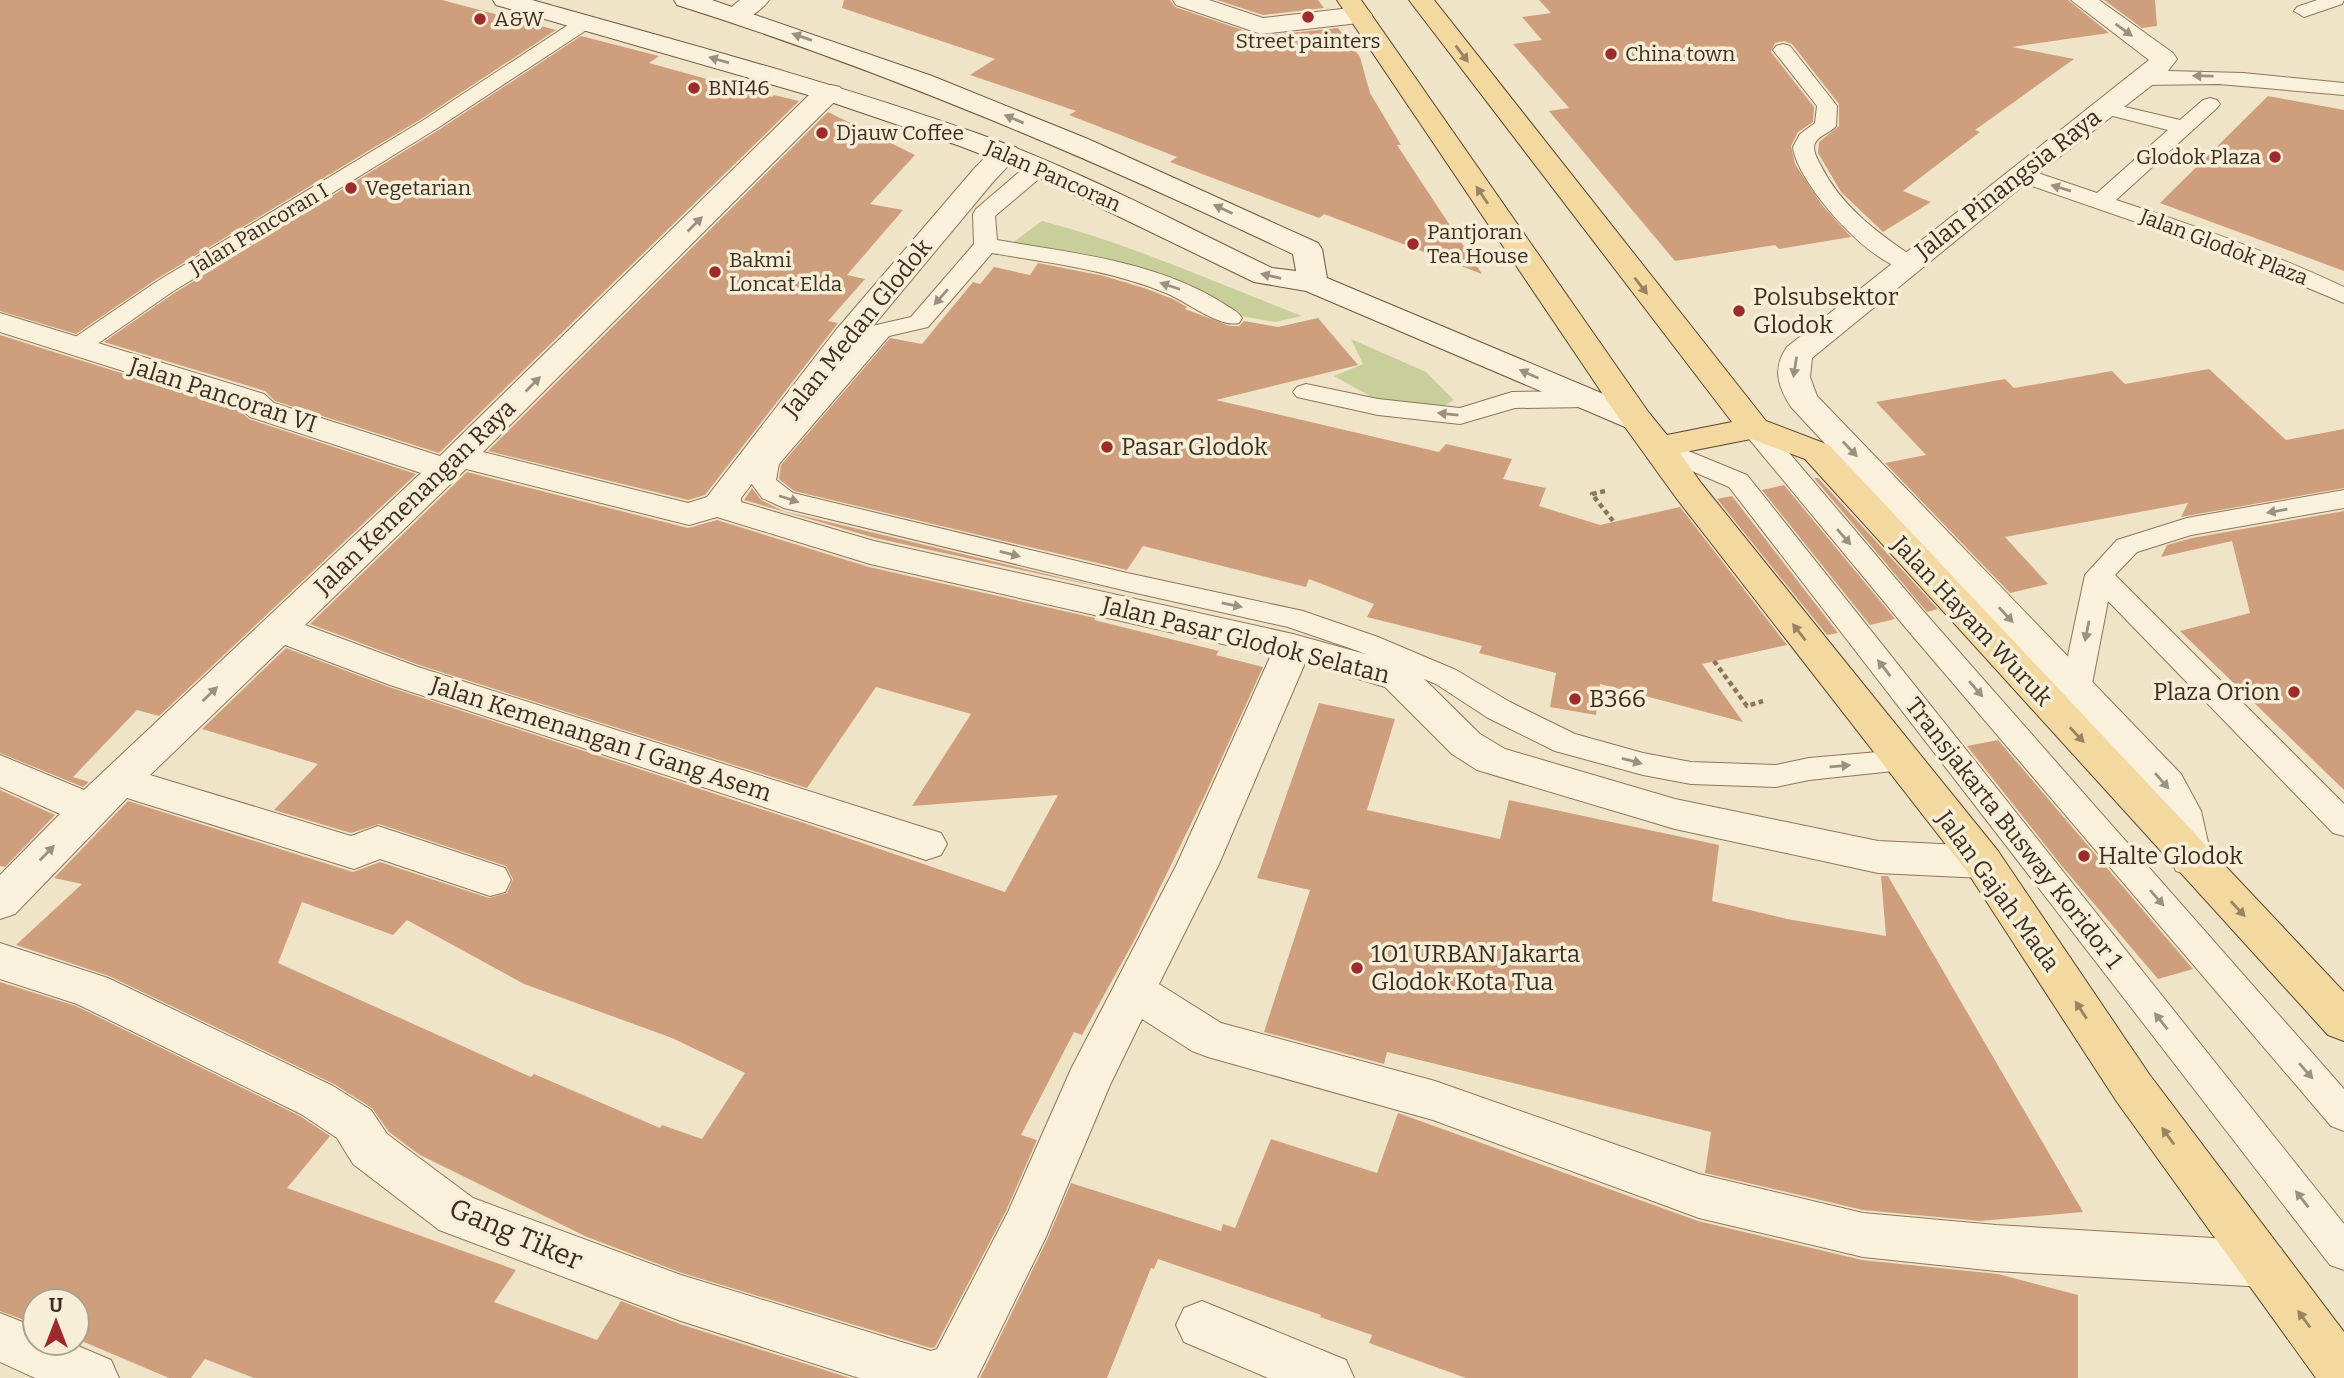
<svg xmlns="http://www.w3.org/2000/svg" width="2344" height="1378" font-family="Bitter,serif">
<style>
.green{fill:#c9cf9b}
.building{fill:#cf9f7d;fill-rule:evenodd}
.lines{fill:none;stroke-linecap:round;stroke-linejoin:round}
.service-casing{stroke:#8d765c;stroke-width:2}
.minor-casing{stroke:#8d765c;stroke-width:2}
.secondary-casing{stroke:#6f573f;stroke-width:2}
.primary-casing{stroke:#5b4430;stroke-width:2}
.path{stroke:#8d765c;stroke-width:4.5;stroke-dasharray:5 3.5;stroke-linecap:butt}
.service{fill:#faf1dc;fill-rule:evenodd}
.minor{fill:#faf1dc;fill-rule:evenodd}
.secondary{fill:#faf1dc;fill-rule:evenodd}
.primary{fill:#f3d9a0;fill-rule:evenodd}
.oneway{fill:#9c907e}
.oneway2{fill:#988460}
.poi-dot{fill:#9e2a2b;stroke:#f7eed8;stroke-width:2.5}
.labels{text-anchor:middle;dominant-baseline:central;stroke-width:7;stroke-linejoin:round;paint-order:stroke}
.far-poi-label{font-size:21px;fill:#3d2e20;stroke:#f7eed8;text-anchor:start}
.far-street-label{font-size:21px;fill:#3d2e20;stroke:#f7eed8}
.street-label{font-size:24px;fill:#3d2e20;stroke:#f7eed8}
.poi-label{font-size:24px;fill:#3d2e20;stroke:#f7eed8;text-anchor:start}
.near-street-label{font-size:28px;fill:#3d2e20;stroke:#f7eed8}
</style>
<rect width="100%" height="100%" fill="#f0e4c8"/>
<g class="green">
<path d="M1042 221C1131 244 1216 283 1302 316L1275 322 1229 314 1200 295 1011 244Z"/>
<path d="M1351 339 1426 372 1454 400 1438 409 1377 400 1334 376 1363 364Z"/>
</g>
<g class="building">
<path d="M0 0H442L556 30 421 119 155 280 76 334 0 311Z"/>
<path d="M844 0H1170L1175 7 1260 36 1338 28 1360 57 1370 93 1401 145H1397L1482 274 1324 214 1319 218 1170 162 1177 157 1069 115 1076 111 970 75 995 59 842 8Z"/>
<path d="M1217 0H1318L1324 8 1263 15Z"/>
<path d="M1539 0H2068L2109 33 2012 47 2074 59 1975 130 1980 132 1903 191 1931 202 1883 232 1841 192 1818 153 1819 142 1839 126V104L1792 44 1784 41 1775 43 1771 52 1814 107 1813 122 1798 132 1791 146 1795 164 1822 205 1851 237 1779 249 1775 245 1675 261 1549 111 1569 108 1513 44 1542 40 1522 17 1551 13Z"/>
<path d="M2104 0H2155L2157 26 2142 28Z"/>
<path d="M581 36 659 56 649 63 772 97 774 95 799 101 439 453 275 401 265 391 104 342 173 294 437 131Z"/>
<path d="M2268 96 2344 110V271L2160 203Z"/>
<path d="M828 112 915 155 870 204 903 210 847 275 865 279 828 321 838 323 705 495 688 500 488 451Z"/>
<path d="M1038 263 1104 276 1144 288 1173 299 1187 307 1185 309 1230 326H1239L1244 321 1278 327 1318 318 1358 365 1216 400 1439 452 1446 444 1512 459 1503 479 1546 488 1539 506 1600 525 1680 507 1787 645 1702 664 1743 722 1600 684 1596 715 1550 707 1556 673 1479 653 1482 646 1367 617 1374 604 1309 579 1306 587 1143 546 1127 570 794 491 779 479 781 465 890 338 922 344 973 282 980 284 994 267 1030 275Z"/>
<path d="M0 335 239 410 249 419 416 474 159 716 137 710 73 777 89 782 83 787 0 753Z"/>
<path d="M2209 369 2286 440 2344 429V488L2181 517 2188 503 2005 537 2048 584 2010 593 1885 463 1926 455 1876 402 2005 379 2014 388 2112 371 2125 384Z"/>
<path d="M467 472 688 528 717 520 869 567 1095 618 1094 620 1219 651 1216 655 1263 667 1205 795 1135 939 1082 1035 1074 1032 1021 1135 1037 1140 1006 1211 935 1347 931 1348 682 1273 587 1237 420 1155 389 1132 372 1108 334 1084 109 976 16 945 82 884 54 878 128 801 353 872 380 862 489 898 507 893 513 879 506 866 379 824 351 833 274 810 318 764 202 729 286 648 389 687 801 822 1005 892 1058 795 912 806 971 714 876 687 807 788 419 665 310 624ZM302 902 393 935 407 920 524 984 672 1038 745 1073 702 1139 662 1125 660 1128 534 1074 531 1077 278 963Z"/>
<path d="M1814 478H1818L1938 609 1927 612Z"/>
<path d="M1784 485 1895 619 1870 625 1762 490Z"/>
<path d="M752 488 761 500 783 511 1113 590 875 538 744 500Z"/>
<path d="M1732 496 1838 633 1827 635 1717 499Z"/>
<path d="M2344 511V790L2180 631 2250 613 2232 541 2161 557 2167 545 2192 538Z"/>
<path d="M1319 703 1395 719 1367 810 1500 839 1509 800 1719 845 1712 901 1787 919 1886 936 1881 876H1888L2083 1212 1980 1221 1863 1210 1705 1173 1711 1132 1387 1052 1384 1064 1264 1032 1310 890 1257 878Z"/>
<path d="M1998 740 2193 969 2158 979 2061 865 1967 746Z"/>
<path d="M0 790 55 815 5 867 0 866Z"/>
<path d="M0 982 76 1006 300 1116 330 1136 287 1188 516 1270 494 1302 597 1340 621 1301 680 1324 850 1378H254L205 1359 191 1378H169L77 1339V1301H35V1324L0 1311Z"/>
<path d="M1398 1113 1698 1221 1862 1260 1998 1274 2078 1295V1378H1466L1369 1343 1372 1335 1320 1317 1321 1315 1158 1259 1154 1269 1151 1268 1107 1378H980L1047 1240 1071 1183 1221 1231 1223 1224 1235 1228 1271 1139 1377 1173Z"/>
</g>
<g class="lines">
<defs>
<g id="service">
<path d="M2317 0H2344L2342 4 2304 17 2294 11 2297 7Z"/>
<path d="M584 17 594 23 591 27 436 129 172 292 86 352 77 354 68 352 65 347 68 342 156 282 422 121 577 19Z"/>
<path d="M1783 44 1790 46 1837 106 1836 126C1830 133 1819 135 1815 143 1812 150 1817 158 1820 164 1841 207 1878 233 1916 259L1920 264 1916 269C1880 278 1796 183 1793 147L1800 134 1815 123 1817 106 1773 50 1776 46Z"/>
<path d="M2168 71 2243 73 2344 83V95L2219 84 2143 85 2136 83 2133 79 2136 75Z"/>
<path d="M2210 98 2217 100 2220 104 2217 108 2116 200C2193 225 2270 252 2344 287V303L2217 250 2012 179 2009 174 2012 169 2020 167 2097 193 2168 130 2097 112 2094 108 2097 104 2104 102 2180 120 2203 100Z"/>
<path d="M1039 160 1047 162 1050 167 1047 172 995 216 997 240C1072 253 1155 261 1221 302 1228 307 1237 310 1242 318L1239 323C1219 328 1186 301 1166 293 1110 270 1050 263 992 253L928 327 889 336 779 464 776 480 793 493 1127 573 1303 611 1378 637 1456 670 1510 702 1575 734 1643 753 1691 762 1776 765 1809 758 1901 750 1912 753 1916 761 1912 769 1809 780 1776 787 1691 784 1643 775 1555 751 1488 718 1436 684 1358 651 1288 627 1127 591 784 508 762 498 749 480 751 468 758 455 872 326 911 317 974 244 973 214 976 209 1031 162Z"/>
<path d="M1306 384 1378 399 1460 408 1512 392 1587 391 1596 394 1600 399 1596 404 1587 407 1515 408 1460 424 1378 415 1297 397 1293 392 1297 387Z"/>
<path d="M1754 420 1763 422 1925 613 2344 1089V1131L2331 1126 1905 627 1745 434 1741 428 1745 422Z"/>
<path d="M1659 439 1747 475 2344 1224V1270L2330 1265 1729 487 1650 453 1646 447 1650 441Z"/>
<path d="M2344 490V508L2191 535 2137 552 2115 575 2344 804V836L2333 833 2108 601 2091 689 2087 696 2076 700 2065 696 2061 689 2085 575 2117 540 2187 518Z"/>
</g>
<g id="minor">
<path d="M740 0H769C760 13 742 24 726 20L722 15Z"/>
<path d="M1173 0H1209L1263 18 1359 7 1368 10 1372 15 1368 20 1359 23 1261 34 1176 5Z"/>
<path d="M2071 0H2099L2173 53 2177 59 2165 75 2030 180 1812 358 1810 377 1817 396 2181 774 2201 811 2212 860 2206 871 2191 876 2176 871C2164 848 2166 819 2153 796L1791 407C1778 387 1772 368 1787 347L2149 60Z"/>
<path d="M831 85 840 87 844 93 829 107 483 452 688 503 707 497 836 330 973 170C986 157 996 142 1016 147L1020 153 993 182 858 344 741 498V502L874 541 1293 634 1412 667 1480 734 1505 749 1675 799 1878 841 1983 846 1998 851 2004 862 1998 873 1983 878 1878 873 1675 829 1477 770 1452 754 1385 687 1305 663 1219 864 1159 984 1221 1023 1435 1081 1699 1174 1863 1213 1996 1225 2263 1241 2281 1248 2288 1264 2281 1280 2263 1287 1996 1271 1863 1257 1699 1218 1433 1120 1208 1057 1192 1051 1142 1019 1110 1085 1045 1239 977 1378H859L681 1321 439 1230 353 1164 337 1138 301 1114 77 1004 0 979V943L108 978 333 1086 371 1110 387 1134 473 1198 681 1275 931 1351 937 1349 1008 1212 1071 1069 1177 864 1271 655 870 564 717 517 689 525 466 469 305 625 418 667 941 833 947 844 941 855 926 860 911 855 390 685 285 645 150 775 351 836 378 826 393 831 505 868 511 880 505 892 490 896 380 859 354 869 127 798 15 914 0 919V875L60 814 0 787V755L84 790 421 473 250 417 240 408 0 332V313L264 394 274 403 440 456 809 95Z"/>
<path d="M1202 1301 1346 1360 1354 1378H1268L1184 1342 1176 1325 1184 1308Z"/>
<path d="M0 1313 35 1327V1343H71L111 1360 119 1378H35L0 1362Z"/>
</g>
<path id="secondary" d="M493 0H532C682 42 832 82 979 134 1080 170 1176 222 1272 268L1296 271 1293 254C1092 159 889 72 677 5L674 0H712L932 76 1088 139 1318 243 1322 249 1327 278 1649 413 1654 420 1649 427 1637 430 1625 427 1306 291 1254 282 1029 173 960 146 822 99 496 5Z"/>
<path id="primary" d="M1337 0H1361L1649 413 1667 435 1732 422 1409 0H1434L1766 421 1829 445 2344 992V1041L2328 1035 1805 459 1751 439 1680 453 1701 483 1998 851 2149 1074 2344 1332V1378H2316L2117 1102 1968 873 1677 499 1625 427Z"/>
</defs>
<use href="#service" class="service-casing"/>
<use href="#minor" class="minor-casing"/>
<use href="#secondary" class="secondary-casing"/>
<use href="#primary" class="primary-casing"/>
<g class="path">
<path d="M1605 491 1592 494 1613 521"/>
<path d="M1714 661 1747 706 1763 701"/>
</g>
<use href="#service" class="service"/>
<use href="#minor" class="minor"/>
<use href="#secondary" class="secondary"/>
<use href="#primary" class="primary"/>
</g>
<defs><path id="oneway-solid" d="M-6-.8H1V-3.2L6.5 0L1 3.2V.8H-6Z" transform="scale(1.75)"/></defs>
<g class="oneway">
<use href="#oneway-solid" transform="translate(2124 30) rotate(36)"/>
<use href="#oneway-solid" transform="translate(802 37) rotate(-161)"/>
<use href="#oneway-solid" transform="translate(719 60) rotate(-164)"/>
<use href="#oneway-solid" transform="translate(2203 76) rotate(-179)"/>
<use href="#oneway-solid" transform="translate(1014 119) rotate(-157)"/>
<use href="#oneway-solid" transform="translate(2061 188) rotate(-163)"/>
<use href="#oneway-solid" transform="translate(1223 209) rotate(-155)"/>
<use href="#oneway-solid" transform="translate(695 224) rotate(-45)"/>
<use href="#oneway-solid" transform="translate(1271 276) rotate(-167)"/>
<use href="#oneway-solid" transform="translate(1170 286) rotate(-162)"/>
<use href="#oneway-solid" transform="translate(941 297) rotate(131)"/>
<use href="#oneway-solid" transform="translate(1795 367) rotate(99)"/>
<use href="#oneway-solid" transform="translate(1529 374) rotate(-156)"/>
<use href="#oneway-solid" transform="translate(533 384) rotate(-45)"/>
<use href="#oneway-solid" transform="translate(1448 414) rotate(-174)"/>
<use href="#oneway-solid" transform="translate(1850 449) rotate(46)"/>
<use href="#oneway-solid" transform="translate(789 499) rotate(18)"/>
<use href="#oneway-solid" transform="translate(2277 511) rotate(170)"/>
<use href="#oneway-solid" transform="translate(1844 537) rotate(49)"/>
<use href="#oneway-solid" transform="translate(1010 554) rotate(14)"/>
<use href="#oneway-solid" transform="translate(1232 605) rotate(12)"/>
<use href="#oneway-solid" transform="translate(2006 615) rotate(47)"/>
<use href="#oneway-solid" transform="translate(2087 631) rotate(101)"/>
<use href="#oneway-solid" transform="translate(1884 668) rotate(-128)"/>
<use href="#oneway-solid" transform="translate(1976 689) rotate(49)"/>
<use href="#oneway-solid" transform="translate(210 694) rotate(-44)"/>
<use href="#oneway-solid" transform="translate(1632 761) rotate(15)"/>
<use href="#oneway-solid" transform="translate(1840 766) rotate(-5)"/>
<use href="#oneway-solid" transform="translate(2162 781) rotate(49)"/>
<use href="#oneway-solid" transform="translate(47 853) rotate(-46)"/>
<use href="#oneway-solid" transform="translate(2157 898) rotate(49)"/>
<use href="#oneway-solid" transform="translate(2161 1021) rotate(-128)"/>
<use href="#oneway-solid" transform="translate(2306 1071) rotate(49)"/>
<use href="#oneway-solid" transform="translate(2302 1199) rotate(-128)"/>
</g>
<g class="oneway2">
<use href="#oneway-solid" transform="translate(1462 54) rotate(53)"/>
<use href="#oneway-solid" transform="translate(1482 195) rotate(-124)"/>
<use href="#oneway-solid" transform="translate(1641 286) rotate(52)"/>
<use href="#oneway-solid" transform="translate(1799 632) rotate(-128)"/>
<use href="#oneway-solid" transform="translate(2077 735) rotate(47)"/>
<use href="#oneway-solid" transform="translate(2238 909) rotate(47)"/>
<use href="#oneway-solid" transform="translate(2081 1010) rotate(-123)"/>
<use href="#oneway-solid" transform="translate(2168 1136) rotate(-126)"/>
<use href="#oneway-solid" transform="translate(2304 1319) rotate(-126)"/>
</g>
<g class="poi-dot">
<circle cx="1308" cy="17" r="7"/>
<circle cx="480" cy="19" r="7"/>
<circle cx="1611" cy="54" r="7"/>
<circle cx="694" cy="88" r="7"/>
<circle cx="822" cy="133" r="7"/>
<circle cx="2275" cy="157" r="7"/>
<circle cx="351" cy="188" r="7"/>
<circle cx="1413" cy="244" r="7"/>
<circle cx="715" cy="272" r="7"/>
<circle cx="1739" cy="311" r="7"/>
<circle cx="1107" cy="447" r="7"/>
<circle cx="2294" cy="692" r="7"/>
<circle cx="1575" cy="699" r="7"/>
<circle cx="2084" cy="856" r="7"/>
<circle cx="1357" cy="968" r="7"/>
</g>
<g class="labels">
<g class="far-poi-label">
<text x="494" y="19">A&amp;W</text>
<text x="1308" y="41" text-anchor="middle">Street painters</text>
<text x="1625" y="54">China town</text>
<text x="708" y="88">BNI46</text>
<text x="836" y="133">Djauw Coffee</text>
<text x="2261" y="157" text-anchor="end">Glodok Plaza</text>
<text x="365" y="188">Vegetarian</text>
<text x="1427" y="232">Pantjoran<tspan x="1427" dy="24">Tea House</tspan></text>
<text x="729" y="260">Bakmi<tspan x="729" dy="24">Loncat Elda</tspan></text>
</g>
<g class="far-street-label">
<text transform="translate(1053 176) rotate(24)">Jalan Pancoran</text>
<text transform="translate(259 229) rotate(-31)">Jalan Pancoran I</text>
<text transform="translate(2224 247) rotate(21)">Jalan Glodok Plaza</text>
</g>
<g class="street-label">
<text transform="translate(2008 184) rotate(-38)">Jalan Pinangsia Raya</text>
<text transform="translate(857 328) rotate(-51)">Jalan Medan Glodok</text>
<text transform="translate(223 395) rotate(18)">Jalan Pancoran VI</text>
<text transform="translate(415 497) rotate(-44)">Jalan Kemenangan Raya</text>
<text transform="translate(1972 621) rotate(47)">Jalan Hayam Wuruk</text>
<text transform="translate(1246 640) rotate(14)">Jalan Pasar Glodok Selatan</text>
<text transform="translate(601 739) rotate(18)">Jalan Kemenangan I Gang Asem</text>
<text transform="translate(2014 833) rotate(52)">Transjakarta Busway Koridor 1</text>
<text transform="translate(1998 891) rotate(54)">Jalan Gajah Mada</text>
</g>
<g class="poi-label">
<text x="1753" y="297">Polsubsektor<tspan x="1753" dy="28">Glodok</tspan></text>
<text x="1121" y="447">Pasar Glodok</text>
<text x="2280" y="692" text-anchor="end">Plaza Orion</text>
<text x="1589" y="699">B366</text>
<text x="2098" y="856">Halte Glodok</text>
<text x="1371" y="954">1O1 URBAN Jakarta<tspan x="1371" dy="28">Glodok Kota Tua</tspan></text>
</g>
<g class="near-street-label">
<text transform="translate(516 1234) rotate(23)">Gang Tiker</text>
</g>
</g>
<g transform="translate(56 1322)"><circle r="33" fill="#f7eed8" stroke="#ada18e" stroke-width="2"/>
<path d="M0-5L12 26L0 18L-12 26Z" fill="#9e2a2b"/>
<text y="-10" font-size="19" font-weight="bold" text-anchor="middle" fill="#3d2e20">U</text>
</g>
</svg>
